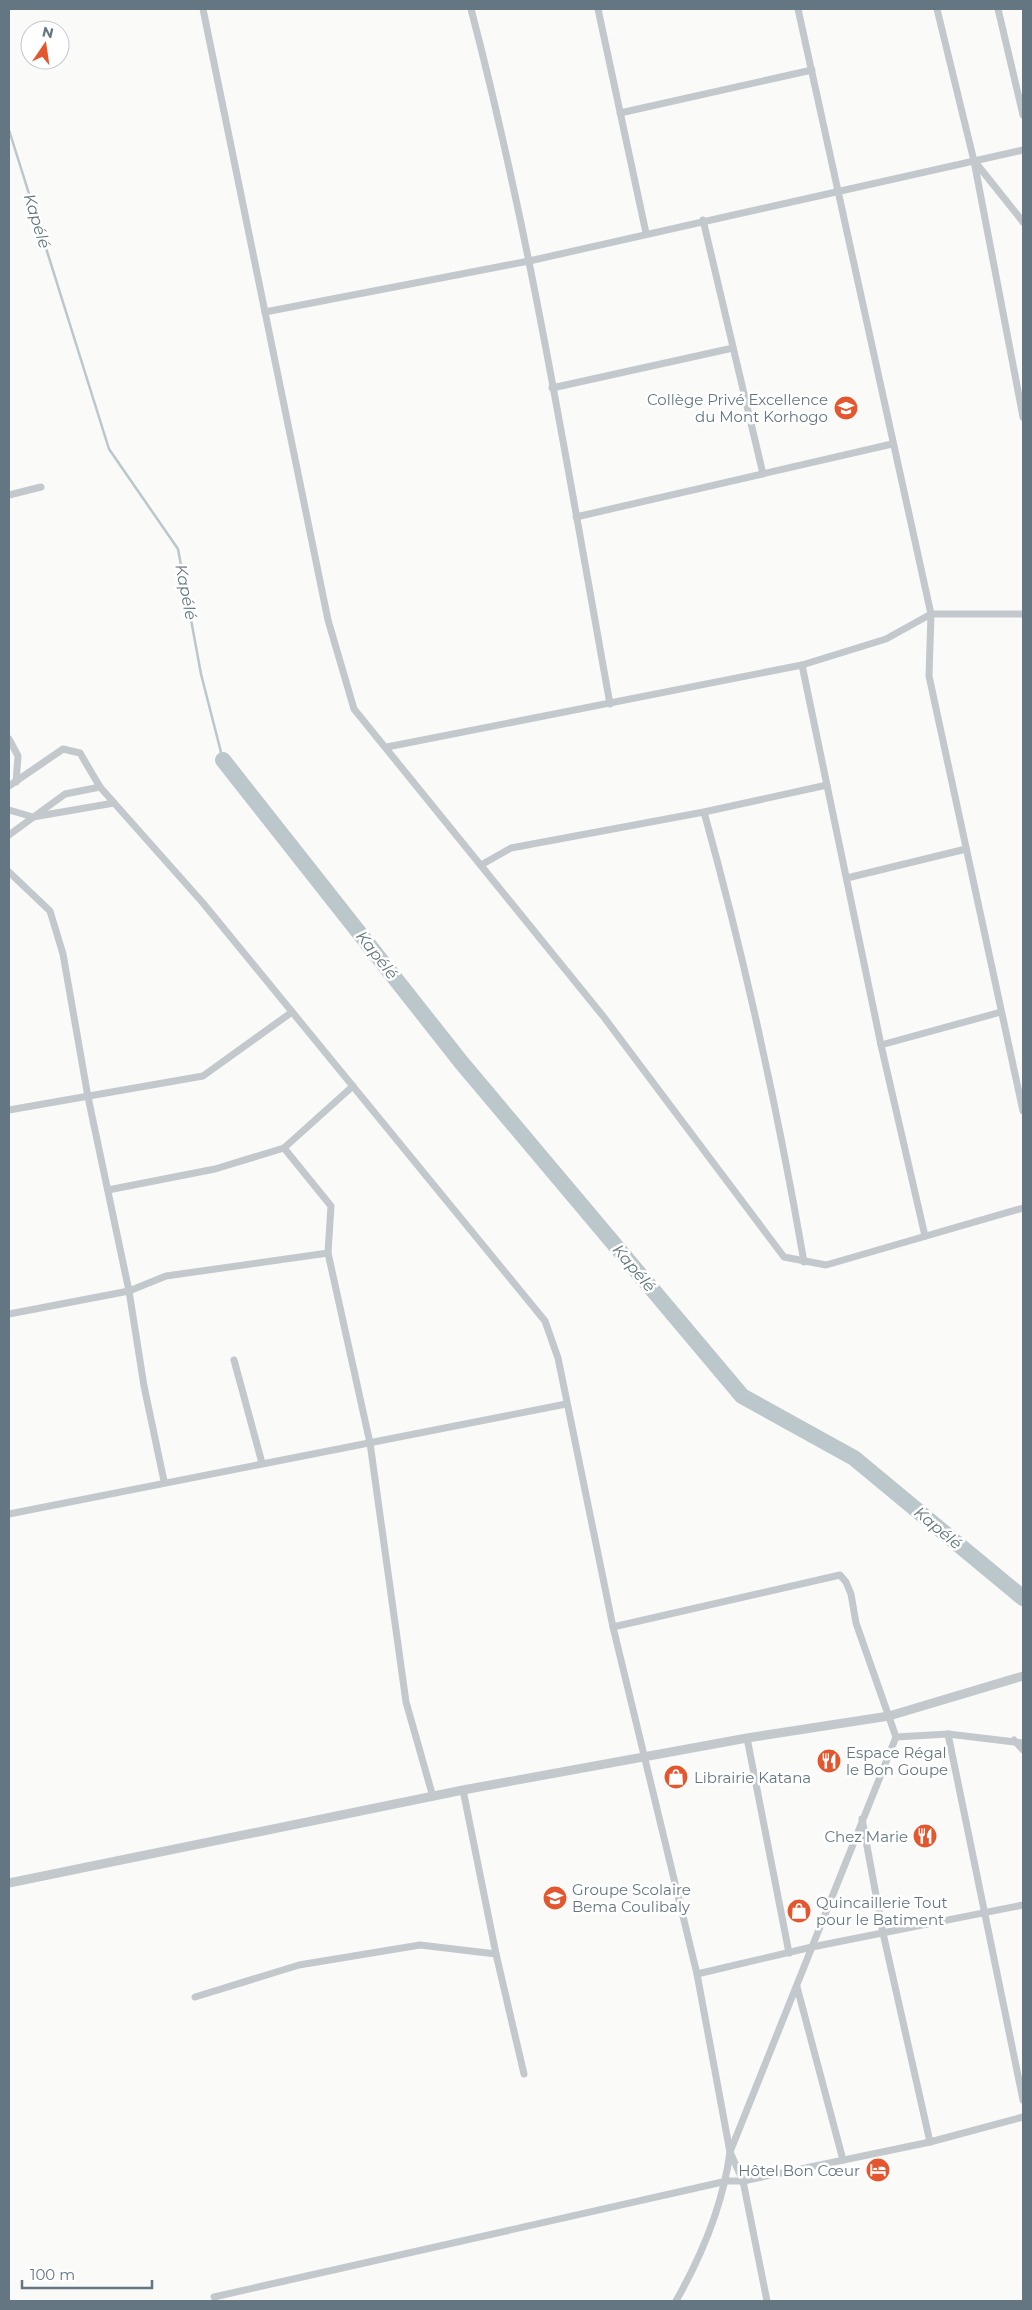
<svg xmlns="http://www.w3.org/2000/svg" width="1032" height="2310" font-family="Montserrat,sans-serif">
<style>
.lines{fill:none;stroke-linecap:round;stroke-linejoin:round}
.stream{stroke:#bbc7cb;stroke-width:2.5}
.river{stroke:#bbc7cb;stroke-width:16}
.minor{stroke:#c3c8cc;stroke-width:7}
.tertiary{stroke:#c3c8cc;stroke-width:9}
.labels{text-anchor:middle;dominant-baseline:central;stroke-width:5;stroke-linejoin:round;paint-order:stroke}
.poi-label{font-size:15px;fill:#657683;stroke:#fff;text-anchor:start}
.water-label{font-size:16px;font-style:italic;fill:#60757c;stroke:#fff}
</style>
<rect width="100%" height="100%" fill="#fafaf8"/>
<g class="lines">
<path class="stream" d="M9 130 109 449 178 549 201 674 223 760"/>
<path class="river" d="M223 760 461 1062 742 1396 854 1458 1023 1598"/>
<g class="minor">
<path d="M203 9 328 620 354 709 603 1016 784 1257 826 1265 1023 1208"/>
<path d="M471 9C531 238 568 472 610 704"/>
<path d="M598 9 646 233"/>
<path d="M798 9 931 614 929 676 1023 1111"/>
<path d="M937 9 974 161 1023 417"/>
<path d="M998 9 1023 115"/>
<path d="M620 113 812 70"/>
<path d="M976 163 1023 222"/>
<path d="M703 220 763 474"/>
<path d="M265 312 529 261 1023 150"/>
<path d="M552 388 733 348"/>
<path d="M9 495 41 487"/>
<path d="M576 517 892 444"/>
<path d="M802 665 881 1045 925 1236"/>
<path d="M9 739 18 756 16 782"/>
<path d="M387 747 802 665 886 639 931 614H1023"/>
<path d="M9 786 63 749 80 753 100 787 203 903 545 1321 558 1358 613 1627 697 1974 730 2152 743 2181 767 2301"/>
<path d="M9 810 33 817 114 803"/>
<path d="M704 812C745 960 778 1111 804 1262"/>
<path d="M9 835 65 794 100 787"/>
<path d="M481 865 511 848 704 812 827 785"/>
<path d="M9 872 50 911 63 954 88 1097 129 1291 144 1386 164 1481"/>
<path d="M847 878 966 849"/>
<path d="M881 1045 1001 1012"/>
<path d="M9 1110 203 1076 292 1012"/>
<path d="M284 1148 331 1206 328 1253 370 1443 406 1702 433 1797"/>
<path d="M108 1190 215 1169 284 1148 353 1086"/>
<path d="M9 1314 129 1291 166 1276 328 1253"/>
<path d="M234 1360 262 1463"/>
<path d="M9 1514 566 1404"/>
<path d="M613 1627 840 1575 846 1582 851 1594 856 1623 896 1737 730 2152C723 2205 702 2255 676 2301"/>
<path d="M948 1734 1023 2100"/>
<path d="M896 1737 948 1734 1023 1743"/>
<path d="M747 1738 789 1953"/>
<path d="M1014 1740 1023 1750"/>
<path d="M463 1790 496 1954 524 2074"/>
<path d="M862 1819 883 1933 930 2142"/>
<path d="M697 1974 812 1947 1023 1905"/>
<path d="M797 1987 843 2160"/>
<path d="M195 1997 299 1965 420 1945 496 1954"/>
<path d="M214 2297 727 2181H743L930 2142 1023 2117"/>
</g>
<path class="tertiary" d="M9 1883 463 1790 747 1738 889 1716 1023 1676"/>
</g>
<defs>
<symbol id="school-disc" viewBox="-11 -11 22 22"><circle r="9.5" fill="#e4572e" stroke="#fff"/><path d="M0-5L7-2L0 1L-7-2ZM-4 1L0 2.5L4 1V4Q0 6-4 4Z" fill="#fff"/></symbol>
<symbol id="restaurant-disc" viewBox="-11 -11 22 22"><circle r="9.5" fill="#e4572e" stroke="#fff"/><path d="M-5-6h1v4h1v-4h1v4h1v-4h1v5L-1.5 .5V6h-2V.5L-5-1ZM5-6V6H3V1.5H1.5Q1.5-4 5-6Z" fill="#fff"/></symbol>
<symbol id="shop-disc" viewBox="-11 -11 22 22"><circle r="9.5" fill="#e4572e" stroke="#fff"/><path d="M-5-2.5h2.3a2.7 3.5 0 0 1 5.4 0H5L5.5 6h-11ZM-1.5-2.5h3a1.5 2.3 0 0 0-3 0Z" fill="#fff"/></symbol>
<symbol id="hotel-disc" viewBox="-11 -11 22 22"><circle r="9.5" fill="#e4572e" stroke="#fff"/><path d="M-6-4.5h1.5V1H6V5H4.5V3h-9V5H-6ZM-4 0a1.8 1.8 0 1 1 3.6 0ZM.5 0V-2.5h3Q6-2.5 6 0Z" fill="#fff"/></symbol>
</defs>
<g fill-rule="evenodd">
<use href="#school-disc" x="832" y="394" width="28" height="28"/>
<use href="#restaurant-disc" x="815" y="1747" width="28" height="28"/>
<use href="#shop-disc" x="662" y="1763" width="28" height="28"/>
<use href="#restaurant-disc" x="911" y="1822" width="28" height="28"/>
<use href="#school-disc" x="541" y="1884" width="28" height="28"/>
<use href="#shop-disc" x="785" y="1897" width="28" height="28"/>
<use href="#hotel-disc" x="864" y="2156" width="28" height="28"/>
</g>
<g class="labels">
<g class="poi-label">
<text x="828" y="399" text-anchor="end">Collège Privé Excellence<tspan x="828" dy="17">du Mont Korhogo</tspan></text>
<text x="846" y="1752">Espace Régal<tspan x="846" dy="17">le Bon Goupe</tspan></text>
<text x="694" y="1777">Librairie Katana</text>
<text x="908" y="1836" text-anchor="end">Chez Marie</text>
<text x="572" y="1889">Groupe Scolaire<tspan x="572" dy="17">Bema Coulibaly</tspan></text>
<text x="816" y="1902">Quincaillerie Tout<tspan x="816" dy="17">pour le Batiment</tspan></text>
<text x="860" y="2170" text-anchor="end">Hôtel Bon Cœur</text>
</g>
<g class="water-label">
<text transform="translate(37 221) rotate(73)">Kapélé</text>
<text transform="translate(186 592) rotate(79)">Kapélé</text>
<text transform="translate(377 955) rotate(52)">Kapélé</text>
<text transform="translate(634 1268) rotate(50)">Kapélé</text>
<text transform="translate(938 1528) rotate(40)">Kapélé</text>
</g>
</g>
<rect width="1032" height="2310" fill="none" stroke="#657683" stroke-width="20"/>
<g transform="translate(45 45) rotate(13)"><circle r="24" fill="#ffffff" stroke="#c1c8cd"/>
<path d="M0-4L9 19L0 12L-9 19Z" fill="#e4572e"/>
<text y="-8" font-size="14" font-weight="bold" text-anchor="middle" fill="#657683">N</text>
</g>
<path d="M22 2280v8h130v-8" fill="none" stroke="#657683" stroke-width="2.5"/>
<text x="30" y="2280" font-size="15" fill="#657683" stroke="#ffffff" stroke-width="4" paint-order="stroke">100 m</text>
</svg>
